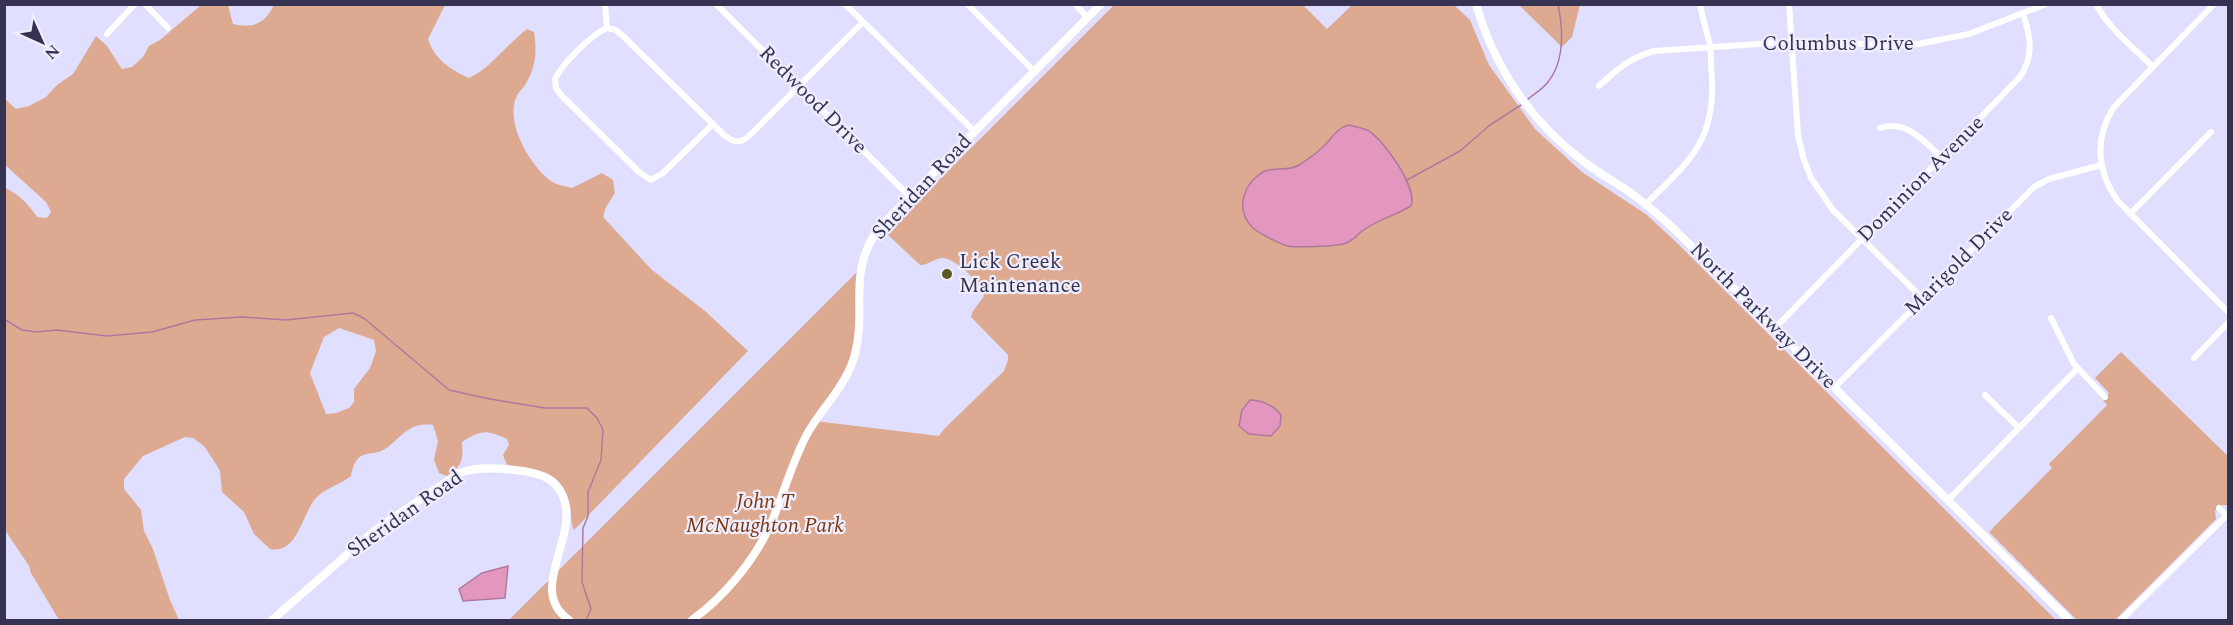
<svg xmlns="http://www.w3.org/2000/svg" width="2233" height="625" font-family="Spectral,serif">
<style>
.green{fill:#ddaa91;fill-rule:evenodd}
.water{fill:#e397be;stroke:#af799e;stroke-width:1.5}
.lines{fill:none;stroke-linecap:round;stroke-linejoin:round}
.stream{stroke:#af799e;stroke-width:1.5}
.minor{stroke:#fff;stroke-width:6}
.tertiary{stroke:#fff;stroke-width:8}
.secondary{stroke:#fff;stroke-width:8}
.poi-dot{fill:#5b5926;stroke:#efeefe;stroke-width:2}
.labels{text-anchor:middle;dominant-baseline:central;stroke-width:4.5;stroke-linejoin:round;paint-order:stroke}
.street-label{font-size:21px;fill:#363352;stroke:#efeefe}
.poi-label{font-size:21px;fill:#363352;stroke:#efeefe;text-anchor:start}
.park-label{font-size:21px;font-style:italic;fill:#7b380f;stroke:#efeefe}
</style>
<rect width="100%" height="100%" fill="#e0dfff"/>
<g class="green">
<path d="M1115 4 1303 5 1327 29 1352 5H1454L1470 20 1489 65 1535 129 1582 172 1647 215 1675 241 2056 620H509L860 269 855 353 815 421 939 436 944 429 1004 371 1008 360V355L971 317 973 311 984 296C983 284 956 259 943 258 935 258 929 265 920 265L886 233Z"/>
<path d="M201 5H228L233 24C254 29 265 23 274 5H445L428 39C434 59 451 70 469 78 489 70 508 43 527 29L534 32C537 52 536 67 525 85 523 89 518 92 517 96 504 121 530 166 551 181 556 185 566 186 572 188L602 173 613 180 615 193 606 207 603 217 652 270 705 311 748 351 574 530C570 522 572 514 570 506 562 469 538 470 507 465L503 455 509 445 507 439C486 429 481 430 462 442 463 461 463 465 447 476L439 473 434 460 438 441 433 425C411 422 404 434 388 447 371 460 357 444 351 476 341 484 327 488 318 496 302 510 299 555 270 549L254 534 244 512 222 492 220 471 216 464 204 446 193 438 185 437 143 456 124 479V489L141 510 144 531 153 549 170 600 179 620H59L31 573 29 566 5 530 4 187C19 195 28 203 37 217L47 218 51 212 46 202 5 165V99L16 109 29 106 46 97 57 85 73 74 96 36 107 46 122 69 132 67 143 57 149 46 160 40ZM339 328 374 340 376 351 370 368 354 389V402L349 408 336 413 326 414 310 373 324 337Z"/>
<path d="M1519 5H1580L1572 37 1562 47Z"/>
<path d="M2121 352 2228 456V505H2222L2215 511 2216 519 2115 620H2077L1989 532 2052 468 2049 464 2107 405 2103 400 2109 393 2095 378Z"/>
</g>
<g class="water">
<path d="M1348 125C1354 126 1361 128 1367 130 1383 138 1418 188 1411 206 1396 215 1377 220 1362 231 1356 236 1352 242 1343 244 1336 246 1295 248 1288 246 1280 244 1258 233 1252 227 1235 209 1243 184 1263 172 1275 166 1288 172 1299 165 1307 160 1317 153 1324 146 1332 138 1337 128 1348 125Z"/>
<path d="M1250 400C1261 400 1275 406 1281 415L1280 426 1271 436 1249 434 1239 426 1242 410Z"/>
<path d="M508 566 505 598 463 601 459 589 482 573Z"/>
</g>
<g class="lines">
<g class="stream">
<path d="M1527 100C1534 94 1543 89 1548 82 1565 61 1563 29 1558 4"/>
<path d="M1407 180 1460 151 1490 125 1521 105"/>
<path d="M4 319 22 330 36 332 57 330 107 336 152 332 195 320 242 317 286 320 353 313 365 319 449 390 490 399 545 408H587L597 418 603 430 601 460 588 492V516L583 528 582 582 591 609 586 620"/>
</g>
<g class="minor">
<path d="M145 4 168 28"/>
<path d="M605 4 607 28"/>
<path d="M716 4 909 196"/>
<path d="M845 4 974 131"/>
<path d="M967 4 1034 71"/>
<path d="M1075 4 1088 18"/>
<path d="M1789 4 1798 135 1804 160 1811 178 1833 210 1923 299"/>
<path d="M2096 4C2109 29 2133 47 2153 67"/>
<path d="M2214 4 2114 107C2094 138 2097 171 2117 200L2228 312"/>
<path d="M107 34 135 4"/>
<path d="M1599 86C1616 70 1631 57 1654 51L1804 41 1884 45 1918 44 1969 34 2046 4"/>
<path d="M713 124 663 173 651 180 639 172 562 96 556 88 555 79C562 64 592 34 607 28L616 30 623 36 724 135C733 142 739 144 748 137L863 22"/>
<path d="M1880 128C1906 119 1925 142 1942 158"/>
<path d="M1646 204C1688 162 1715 143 1712 78 1711 67 1711 56 1710 45 1707 32 1702 18 1700 4"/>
<path d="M2130 214 2211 132"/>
<path d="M2051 318 2074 364 2105 397"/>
<path d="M1775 328 2020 77C2034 56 2031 37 2023 14"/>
<path d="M2194 358 2228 323"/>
<path d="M1835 387 2034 187 2049 179 2101 165"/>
<path d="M1985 395 2019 428"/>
<path d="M1948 500 2077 369"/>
<path d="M2219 508 2227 516"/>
<path d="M2121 620 2228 514"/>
</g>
<g class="tertiary">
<path d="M272 620 374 531 459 473C479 466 502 468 523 471 541 474 555 478 563 496 580 538 526 590 569 620"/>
<path d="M692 620C724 597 753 562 770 526 783 496 791 465 806 436 821 408 847 386 855 354 867 307 847 277 877 230L1101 4"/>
</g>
<path class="secondary" d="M1476 4C1494 67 1531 122 1583 161 1597 172 1613 181 1628 191 1645 203 1660 216 1674 229L2069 620"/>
</g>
<circle class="poi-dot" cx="947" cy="274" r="6"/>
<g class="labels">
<g class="street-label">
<text x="1838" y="44">Columbus Drive</text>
<text transform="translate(813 100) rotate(45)">Redwood Drive</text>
<text transform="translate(1921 179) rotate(-45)">Dominion Avenue</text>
<text transform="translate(922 187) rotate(-47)">Sheridan Road</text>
<text transform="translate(1959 262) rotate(-45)">Marigold Drive</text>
<text transform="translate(1763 316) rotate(45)">North Parkway Drive</text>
<text transform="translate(405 514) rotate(-35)">Sheridan Road</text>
</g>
<g class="poi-label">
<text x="959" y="262">Lick Creek<tspan x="959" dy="24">Maintenance</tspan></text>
</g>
<g class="park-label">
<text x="765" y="502">John T<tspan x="765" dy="24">McNaughton Park</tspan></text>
</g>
</g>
<rect width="2233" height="625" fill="none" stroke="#363352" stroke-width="12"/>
<g transform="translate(42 42) rotate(135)" stroke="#efeefe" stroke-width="4.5" paint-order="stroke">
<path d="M0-4.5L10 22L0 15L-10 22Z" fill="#363352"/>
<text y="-9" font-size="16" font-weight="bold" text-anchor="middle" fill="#363352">N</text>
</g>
</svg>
